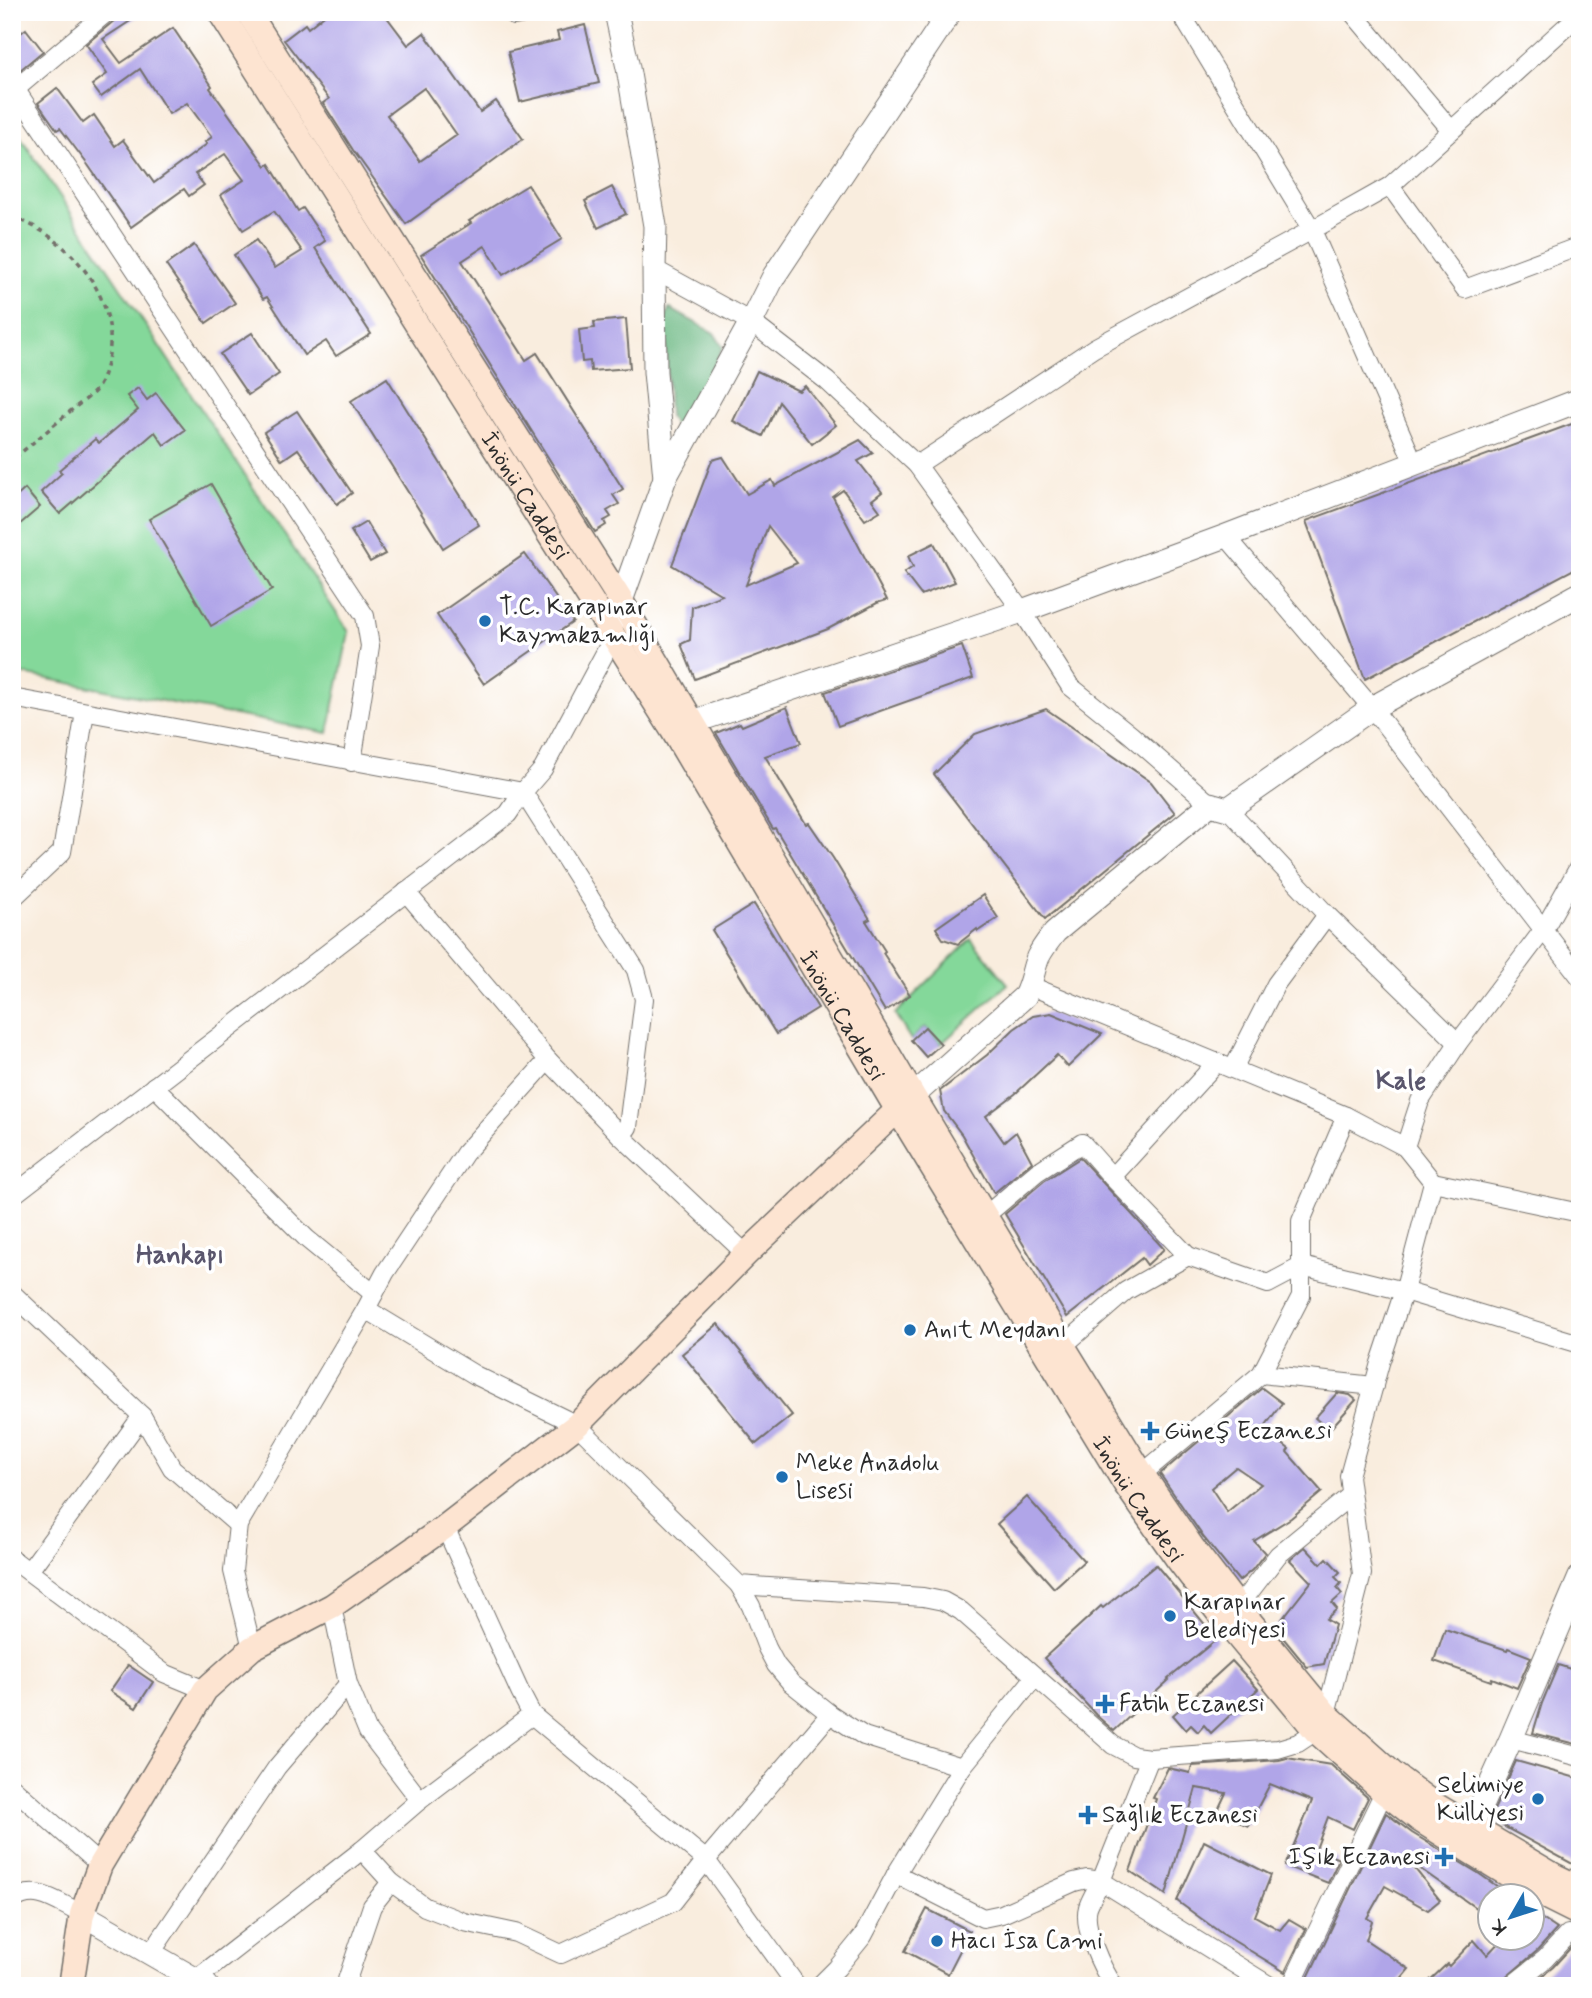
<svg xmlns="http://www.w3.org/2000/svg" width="1592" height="1998" font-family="Mynerve,sans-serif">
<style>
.green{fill:#84d89a;stroke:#588262;stroke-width:2}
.forest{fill:#6bb882;stroke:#4b7256;stroke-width:2}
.building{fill:#b0a5e8;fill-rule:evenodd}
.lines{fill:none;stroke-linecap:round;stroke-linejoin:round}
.minor-casing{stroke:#736f6a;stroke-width:20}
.tertiary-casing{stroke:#736f6a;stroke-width:25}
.secondary-casing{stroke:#736f6a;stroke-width:27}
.path{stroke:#736f6a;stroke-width:3.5;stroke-dasharray:5 5;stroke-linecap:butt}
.minor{stroke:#fff;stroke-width:18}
.tertiary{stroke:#fff;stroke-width:23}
.secondary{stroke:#fde4d1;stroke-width:24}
.poi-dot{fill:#1f6fb2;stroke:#fff;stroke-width:2.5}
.labels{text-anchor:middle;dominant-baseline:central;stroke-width:7;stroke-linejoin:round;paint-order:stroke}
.street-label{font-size:24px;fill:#2b2b2b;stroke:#fff}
.poi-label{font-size:24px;fill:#2b2b2b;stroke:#fff;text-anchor:start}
.neighbourhood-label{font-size:26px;font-weight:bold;fill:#5a566d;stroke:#fff}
</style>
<rect width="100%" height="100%" fill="#fff"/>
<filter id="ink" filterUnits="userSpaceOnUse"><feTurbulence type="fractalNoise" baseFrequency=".0143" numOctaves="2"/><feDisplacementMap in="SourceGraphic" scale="14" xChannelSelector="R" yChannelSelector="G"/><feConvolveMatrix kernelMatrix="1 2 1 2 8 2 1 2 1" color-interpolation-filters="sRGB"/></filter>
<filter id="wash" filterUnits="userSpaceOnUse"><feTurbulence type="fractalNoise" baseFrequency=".00686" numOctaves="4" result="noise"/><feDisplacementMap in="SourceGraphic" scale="28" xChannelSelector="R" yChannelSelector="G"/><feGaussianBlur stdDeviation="1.57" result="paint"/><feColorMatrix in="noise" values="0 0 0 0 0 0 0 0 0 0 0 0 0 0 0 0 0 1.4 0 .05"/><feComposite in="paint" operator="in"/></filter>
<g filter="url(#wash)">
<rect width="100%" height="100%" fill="#f9edde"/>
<g class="green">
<path d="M12 124 349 632 328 733 12 672Z"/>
<path d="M971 939 1008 984 941 1044 925 1027 911 1040 895 1014Z"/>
</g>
<path class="forest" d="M669 308 714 333 723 347 692 411 679 432 669 417 665 321Z"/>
<g id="blocks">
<g class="building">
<path d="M118 12H144L103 39 121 63 173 28 212 86 210 88 266 166 269 164 298 211 303 208 325 241 315 248 371 334 336 356 326 341 304 355 267 297 263 299 234 255 256 240 275 268 302 251 274 211 243 230 221 195 244 180 225 154 195 174 204 185 189 196 184 189 131 227 88 165 60 128 57 130 38 103 57 88 83 123 94 115 115 146 123 140 154 183 207 144 205 142 212 137 187 103 169 114 140 69 101 97 92 85 107 74 86 44 114 21Z"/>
<path d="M328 12H383L408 45 424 33 480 112 496 101 523 139 406 224 353 150 323 103 329 99 284 40 305 24 308 28ZM424 88 457 135 420 161 387 115Z"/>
<path d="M585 25 599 83 520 102 508 52 559 40 557 32Z"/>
<path d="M26 29 43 51 20 70 12 60V40Z"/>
<path d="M528 185 562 239 503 275 485 246 462 261 526 360 537 353 623 489 613 495 619 504 607 511 611 517 604 521 606 525 595 532 421 255 471 223 469 221Z"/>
<path d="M612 187 626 214 598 228 585 201Z"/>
<path d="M194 245 235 303 206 323 166 265Z"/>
<path d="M626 319 630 368 591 371 590 361 582 362 579 330 595 328 594 322Z"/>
<path d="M252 333 279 374 248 395 220 354Z"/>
<path d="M757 371 799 391 805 386 836 425 812 444 779 402 763 436 733 421Z"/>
<path d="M387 378 479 525 443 548 351 401Z"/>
<path d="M138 388 147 400 156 393 185 430 164 445 155 432 60 514 41 492 62 473 59 470 95 439 99 443 138 410 127 396Z"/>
<path d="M297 411 352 493 337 504 298 449 282 460 264 432Z"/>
<path d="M1580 421V566L1365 679 1306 521Z"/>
<path d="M860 440 873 453 858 461 882 492 872 500 880 511 865 520 843 490 833 497 887 600 877 603 828 629 695 679 681 644 690 640 692 607 722 595 672 565 712 460 723 457 747 494 772 480 775 486ZM768 526 797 563 746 585Z"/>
<path d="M211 484 272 590 211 626 149 519Z"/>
<path d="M25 489 40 507 12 531V501Z"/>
<path d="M366 522 385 554 370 562 351 531Z"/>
<path d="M934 543 955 582 921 595 904 573 913 567 908 556Z"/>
<path d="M525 554 573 622 484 684 437 615Z"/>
<path d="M962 646 973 678 838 726 825 692Z"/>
<path d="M787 707 801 743 765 756 806 824 809 823 833 858 870 919 866 921 885 951 883 953 910 995 885 1011 775 828 773 829 716 733 740 723 742 726Z"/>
<path d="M1046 709 1151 782 1175 813 1045 919 934 774 975 734Z"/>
<path d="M983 895 998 918 978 931 977 929 958 944 943 939 936 928Z"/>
<path d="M754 904 818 1008 776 1034 712 930Z"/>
<path d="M1051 1013 1102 1034 1068 1067 1057 1055 1015 1094 986 1116 1004 1142 1016 1132 1032 1162 994 1193 962 1135 944 1111 940 1091 987 1055 1014 1029 1033 1016Z"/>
<path d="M925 1027 941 1044 926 1057 911 1040Z"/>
<path d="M1080 1158 1164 1249 1147 1265 1142 1258 1067 1317 1005 1214 1044 1181Z"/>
<path d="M718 1324 792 1415 756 1444 682 1354Z"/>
<path d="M1262 1388 1282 1403 1263 1429 1289 1449 1287 1452 1322 1492 1291 1518 1254 1541 1265 1553 1252 1570 1239 1581 1204 1538 1160 1474ZM1236 1467 1261 1484 1227 1512 1211 1488Z"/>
<path d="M1337 1393 1350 1395 1356 1400 1329 1430 1315 1418Z"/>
<path d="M1027 1497 1084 1561 1054 1588 997 1524Z"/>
<path d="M1305 1547 1321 1564 1327 1558 1340 1572 1335 1577 1341 1583 1337 1588 1342 1594 1332 1603 1337 1609 1326 1619 1335 1625 1324 1664 1307 1667 1275 1628 1311 1582 1290 1560Z"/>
<path d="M1156 1565 1217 1639 1168 1679 1169 1680 1114 1731 1096 1715 1044 1658 1101 1606 1103 1608Z"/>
<path d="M1445 1629 1507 1650 1508 1648 1531 1657 1517 1688 1492 1678 1491 1681 1434 1661Z"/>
<path d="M1232 1661 1258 1689 1211 1733 1204 1725 1198 1732 1191 1725 1186 1730 1173 1715Z"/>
<path d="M128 1665 153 1682 136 1708 110 1691Z"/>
<path d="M1558 1665 1580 1672V1745L1533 1733 1542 1703Z"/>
<path d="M1287 1758 1331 1765 1368 1798 1353 1829 1328 1817 1316 1849 1339 1859 1328 1883 1285 1866 1312 1801 1270 1784 1248 1826 1217 1812 1226 1793 1196 1788 1166 1895 1130 1871 1156 1799 1153 1798 1168 1768 1190 1773 1192 1766 1279 1760Z"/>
<path d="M1516 1761 1580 1779V1868L1490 1819Z"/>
<path d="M1386 1813 1412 1833 1478 1873 1511 1896H1490V1918L1412 1863 1411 1864 1440 1900 1428 1910 1385 1886 1367 1918 1372 1921 1366 1940 1409 1969 1395 1986H1307L1305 1984Z"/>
<path d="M1204 1841 1271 1875 1255 1916 1280 1930 1289 1919 1306 1929 1285 1972 1221 1933 1177 1901Z"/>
<path d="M927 1909 970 1931 948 1974 905 1951Z"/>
<path d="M1532 1912 1557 1929 1537 1951 1496 1986H1424L1447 1964 1449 1966 1474 1940 1487 1955 1503 1938H1532Z"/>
<path d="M1575 1943 1580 1945V1986L1531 1985 1553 1967Z"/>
</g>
</g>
</g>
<g filter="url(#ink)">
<use href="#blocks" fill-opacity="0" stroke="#736f6a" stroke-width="2"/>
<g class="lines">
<defs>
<g id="minor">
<path d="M510 12 514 16 534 12"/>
<path d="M1180 12 1312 230 1414 463"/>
<path d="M1352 12 1451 130"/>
<path d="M12 84 365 616 370 646 352 762"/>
<path d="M12 92 107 12"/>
<path d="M1390 186 1465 289 1580 246"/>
<path d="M654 269 751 322 827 381 917 465 1022 611 1070 686 1131 735 1210 804"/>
<path d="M917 465 1094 348 1312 230 1390 186 1580 14"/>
<path d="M1226 536 1372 708 1580 977"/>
<path d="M12 698 523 792 636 970 644 999 628 1127 621 1136 746 1254"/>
<path d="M1228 809 1327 915 1458 1043"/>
<path d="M406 892 548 1060 621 1136"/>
<path d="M12 899 62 852 85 712"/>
<path d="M1031 986 1346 1116 1405 1147 1433 1182 1580 1213"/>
<path d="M1233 1069 1276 984 1327 915"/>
<path d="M154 1086 307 1239 374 1294"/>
<path d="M1405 1147 1420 1101 1458 1043 1544 929 1580 865"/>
<path d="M1112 1177 1188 1256"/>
<path d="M12 1196 508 814 523 792 543 769 614 636"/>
<path d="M985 1216 1037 1172 1082 1143 1112 1177 1217 1062"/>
<path d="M12 1293 142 1416 172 1468 238 1525"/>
<path d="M366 1309 475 1375 577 1425 739 1585 923 1597 943 1601 961 1611 1113 1745 1134 1756 1150 1758 1278 1749 1298 1743 1316 1731"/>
<path d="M1063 1346 1126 1291 1188 1256 1268 1284 1302 1266 1404 1291 1580 1344"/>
<path d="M1261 1374 1374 1386"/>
<path d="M1142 1474 1261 1374 1301 1296V1221L1346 1116"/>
<path d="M445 1527 520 1692 532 1715 706 1860 797 1986"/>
<path d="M12 1559 164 1673 205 1690"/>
<path d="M29 1571 142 1416"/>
<path d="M739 1585 751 1606 767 1648 776 1665 791 1683 830 1714 864 1736 962 1767"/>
<path d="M332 1606 348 1684 368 1732 420 1800"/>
<path d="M1238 1607 1278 1555 1351 1495"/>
<path d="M252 1648 233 1571 238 1525 366 1309 385 1273 465 1153 548 1060"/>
<path d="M1326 1714 1362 1574 1349 1476 1380 1363 1404 1291 1433 1182"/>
<path d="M1511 1739 1580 1757"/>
<path d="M12 1787 100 1865"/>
<path d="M362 1850 391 1882 425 1907 464 1922 516 1933 561 1954 673 1902 706 1860 830 1714"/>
<path d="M896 1874 983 1918 1002 1914 1074 1882 1087 1879 1101 1881 1150 1758"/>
<path d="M12 1901C36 1883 58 1903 82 1914"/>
<path d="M151 1953 277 1767 348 1684"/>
<path d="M195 1980 362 1850 420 1800 532 1715"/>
<path d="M345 1986 372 1906 391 1882"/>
<path d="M819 1986 837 1968 863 1936 896 1874 962 1767 1035 1677"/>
<path d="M1114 1986C1102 1969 1082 1927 1088 1907 1091 1898 1097 1889 1101 1881L1270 1986"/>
<path d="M1291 1986 1384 1792"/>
<path d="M1511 1986 1545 1959 1568 1934"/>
</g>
<g id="tertiary">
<path d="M616 12 628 68 655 226 654 269 655 372 665 478"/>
<path d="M618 617 621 601 665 478 751 322 774 276 950 12"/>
<path d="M675 728 1022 611 1226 536 1580 400"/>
<path d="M913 1096 1025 996C1032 983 1033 969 1038 957 1043 947 1049 940 1055 932L1210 804 1228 809 1372 708 1580 594"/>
<path d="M1472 1826 1511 1739 1580 1577"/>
<path d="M82 1914 207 1986"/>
</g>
<g id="secondary">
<path id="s1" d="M220 12 672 729 897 1109 1126 1485 1177 1558 1225 1621 1316 1731 1384 1792 1420 1820 1460 1845 1540 1894 1580 1914"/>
<path d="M248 12 621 601 913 1096 1063 1346 1142 1474 1192 1547 1238 1607 1326 1714 1393 1774 1432 1803 1555 1876 1580 1888"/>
<path d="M71 1986 82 1914 100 1865 205 1690 252 1648 332 1606 445 1527 577 1425 746 1254 909 1099"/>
</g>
</defs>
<use href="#minor" class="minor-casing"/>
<use href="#tertiary" class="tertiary-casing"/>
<use href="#secondary" class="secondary-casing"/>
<path class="path" d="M12 217C70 236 126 303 106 367 104 373 102 382 98 387 93 395 82 402 74 408 53 426 33 443 12 460"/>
<use href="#minor" class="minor"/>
<use href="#tertiary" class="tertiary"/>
<use href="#secondary" class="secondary"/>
</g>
</g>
<g class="poi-dot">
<circle cx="485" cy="621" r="7"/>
<circle cx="910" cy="1330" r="7"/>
<path d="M1146.5 1420.5h7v7h7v7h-7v7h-7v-7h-7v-7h7z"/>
<circle cx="782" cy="1477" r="7"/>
<circle cx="1170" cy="1616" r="7"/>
<path d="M1101.5 1693.5h7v7h7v7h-7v7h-7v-7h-7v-7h7z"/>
<circle cx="1538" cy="1799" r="7"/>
<path d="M1084.5 1804.5h7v7h7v7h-7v7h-7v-7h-7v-7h7z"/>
<path d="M1440.5 1846.5h7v7h7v7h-7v7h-7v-7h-7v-7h7z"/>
<circle cx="937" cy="1941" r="7"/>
</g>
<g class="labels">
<g class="street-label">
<text stroke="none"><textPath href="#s1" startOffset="572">İnönü Caddesi</textPath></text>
<text stroke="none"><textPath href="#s1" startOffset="1181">İnönü Caddesi</textPath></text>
<text stroke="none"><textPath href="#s1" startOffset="1748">İnönü Caddesi</textPath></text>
</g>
<g class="poi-label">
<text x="499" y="607">T.C. Karapınar<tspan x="499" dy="28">Kaymakamlığı</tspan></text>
<text x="924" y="1330">Anıt Meydanı</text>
<text x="1164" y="1431">Güneş Eczanesi</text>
<text x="796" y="1463">Meke Anadolu<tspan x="796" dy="28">Lisesi</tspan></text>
<text x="1184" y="1602">Karapınar<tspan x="1184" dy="28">Belediyesi</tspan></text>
<text x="1119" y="1704">Fatih Eczanesi</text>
<text x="1524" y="1785" text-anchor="end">Selimiye<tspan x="1524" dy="28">Külliyesi</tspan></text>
<text x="1102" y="1815">Sağlık Eczanesi</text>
<text x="1430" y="1857" text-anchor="end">Işık Eczanesi</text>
<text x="951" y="1941">Hacı İsa Cami</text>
</g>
<g class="neighbourhood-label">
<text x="1401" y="1082">Kale</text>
<text x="180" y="1256">Hankapı</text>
</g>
</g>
<rect width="1592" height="1998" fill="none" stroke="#fff" stroke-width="42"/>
<g transform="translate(1511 1917) rotate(231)"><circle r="33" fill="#ffffff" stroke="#aaaaaa" stroke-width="2"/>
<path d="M0-5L12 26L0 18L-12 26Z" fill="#1f6fb2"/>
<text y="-10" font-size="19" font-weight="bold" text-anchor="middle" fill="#2b2b2b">K</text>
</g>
</svg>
